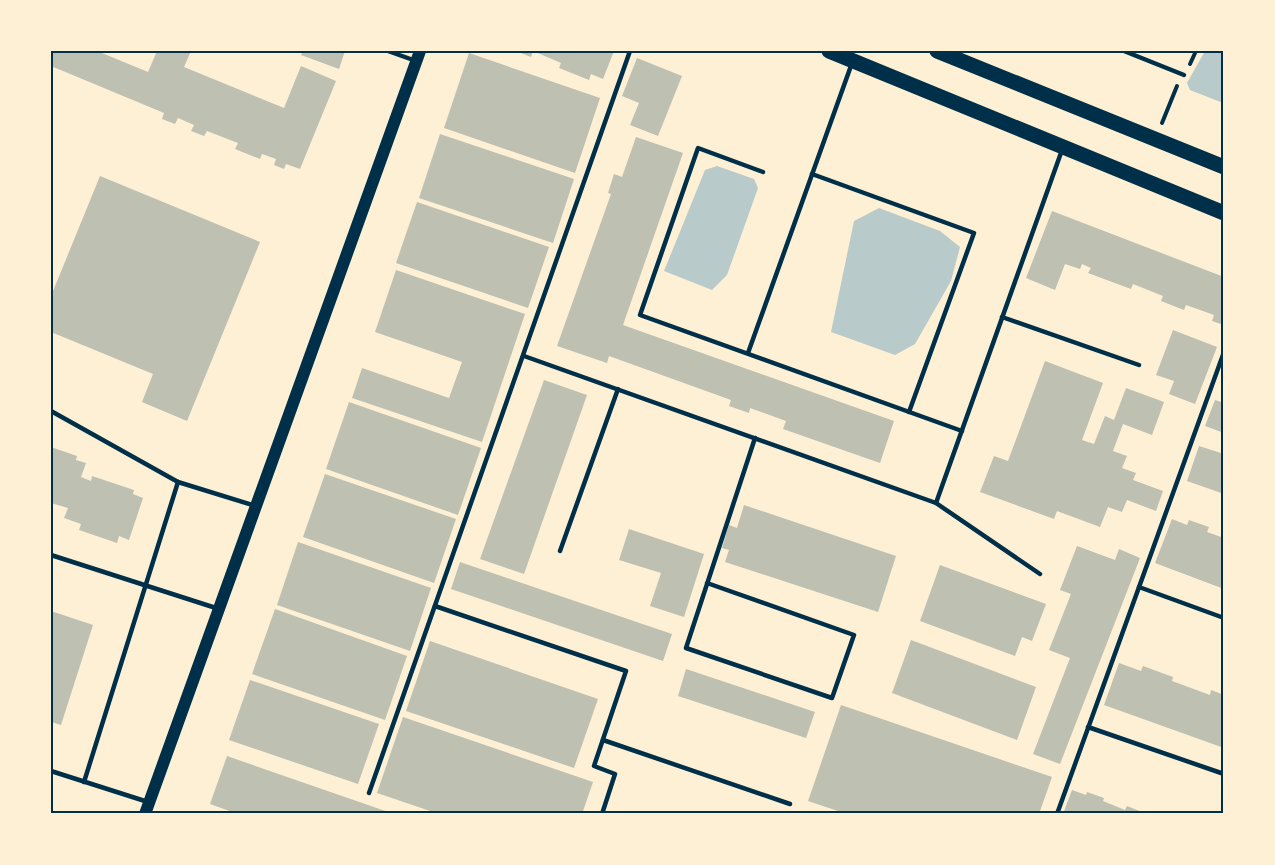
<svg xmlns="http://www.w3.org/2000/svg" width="1275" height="865" font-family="'Times New Roman',serif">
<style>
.green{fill:#b9caca}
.building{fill:#bec0b2}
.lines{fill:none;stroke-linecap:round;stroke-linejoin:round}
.path{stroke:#003049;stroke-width:4}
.service{stroke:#003049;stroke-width:4.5}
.secondary{stroke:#003049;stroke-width:12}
.primary{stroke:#003049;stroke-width:15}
.neatline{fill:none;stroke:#003049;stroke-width:2}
</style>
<rect width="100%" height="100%" fill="#fdf0d5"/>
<g class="green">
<path d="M1205 51H1224L1223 103 1190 90 1187 83Z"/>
<path d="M717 166 754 179 758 188 727 275 712 290 664 271 705 170Z"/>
<path d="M879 208 940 231 960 247 951 281 915 344 895 355 831 332 854 221Z"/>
</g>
<g class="building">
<path d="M51 51H97L148 72 157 51H191L184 67 284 108 301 66 336 81 300 169 286 164 284 169 274 165 276 159 262 154 260 159 235 149 238 143 207 131 204 136 191 131 194 125 178 118 175 124 162 119 164 113 51 66Z"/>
<path d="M303 51H345L339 69 301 55Z"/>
<path d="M516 51H614L603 79 591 74 589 80 559 68 561 63 533 51 531 57Z"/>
<path d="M469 53 600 98 575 173 444 128Z"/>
<path d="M637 58 682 76 658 136 630 125 639 103 622 96Z"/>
<path d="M440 134 574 179 553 243 419 198Z"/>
<path d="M636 137 683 153 623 325 894 421 880 463 783 429 786 421 750 408 749 413 729 406 731 400 609 356 607 363 557 346 611 194 608 193 614 174 622 177Z"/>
<path d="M100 176 260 242 187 421 142 402 153 374 51 332V296Z"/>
<path d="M417 202 549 247 528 308 396 263Z"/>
<path d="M1052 211 1224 277V325L1212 321 1214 315 1186 305 1184 310 1161 301 1163 296 1133 284 1131 289 1088 273 1091 268 1082 264 1080 269 1065 264 1055 290 1026 278Z"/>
<path d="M396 270 525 314 482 442 352 398 362 368 449 398 462 362 375 332Z"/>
<path d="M1173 330 1217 347 1195 404 1169 394 1174 381 1156 375Z"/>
<path d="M1045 361 1103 383 1082 440 1094 444 1105 416 1114 420 1126 388 1164 402 1152 435 1123 424 1113 451 1127 456 1122 468 1136 473 1133 480 1163 491 1156 511 1127 500 1122 512 1108 507 1100 527 1057 511 1054 519 980 492 994 456 1008 461Z"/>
<path d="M544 380 587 395 524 574 480 559Z"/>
<path d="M1215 400 1224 403V433L1205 426Z"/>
<path d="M349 402 481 448 458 515 326 469Z"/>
<path d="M1199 446 1224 454V494L1187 481Z"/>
<path d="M51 447 77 456 76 460 86 463 81 477 91 481 92 476 134 490 133 494 143 498 129 540 119 536 117 543 79 530 81 524 64 518 68 508 51 503Z"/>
<path d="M325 474 456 519 434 583 303 537Z"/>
<path d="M744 505 896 556 878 612 725 562 729 550 722 548 729 525 737 528Z"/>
<path d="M1172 519 1187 525 1189 520 1209 527 1207 532 1224 538V589L1155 563Z"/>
<path d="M629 529 704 554 684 617 650 606 661 573 619 560Z"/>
<path d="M298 542 431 588 410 651 277 605Z"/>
<path d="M1077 546 1115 560 1119 549 1140 558 1060 764 1033 754 1070 658 1049 650 1071 594 1060 590Z"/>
<path d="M460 562 672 634 663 661 451 589Z"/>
<path d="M940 565 1046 604 1032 641 1022 637 1015 656 920 621Z"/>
<path d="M275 609 407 656 385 720 252 674Z"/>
<path d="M51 611 93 625 61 725 51 722Z"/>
<path d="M911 640 1036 687 1017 740 892 693Z"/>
<path d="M430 641 598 699 574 768 406 711Z"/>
<path d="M1119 663 1141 671 1143 666 1173 677 1172 681 1210 695 1211 690 1224 695V748L1104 705Z"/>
<path d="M686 669 815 712 806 738 678 696Z"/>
<path d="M250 680 379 724 358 784 229 740Z"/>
<path d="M841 705 1052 777 1039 814H847L808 801Z"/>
<path d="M403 717 593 782 582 814H439L377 793Z"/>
<path d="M227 756 394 814H238L210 804Z"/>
<path d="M1072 790 1086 795 1087 792 1104 798 1103 801 1125 810 1127 806 1147 814H1063Z"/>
</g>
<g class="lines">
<g class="path">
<path d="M1190 64 1196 51"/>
<path d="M1162 123 1177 86"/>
</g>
<g class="service">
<path d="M388 51 416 61"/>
<path d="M1124 51 1184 75"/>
<path d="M763 172 698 148 640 315 962 431"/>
<path d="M812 174 974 233 909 412"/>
<path d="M1002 317 1139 365"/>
<path d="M748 353 852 63"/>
<path d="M524 356 936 503 1062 150"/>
<path d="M51 411 178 482 256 506"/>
<path d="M936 503 1040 574"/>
<path d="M560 551 618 389"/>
<path d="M51 555 219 609"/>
<path d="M707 583 854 635 832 698 686 648 755 438"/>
<path d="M1139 587 1224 618"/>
<path d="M435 606 626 671 594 766 615 774 602 814"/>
<path d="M1088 727 1224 774"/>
<path d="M603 740 790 804"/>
<path d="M51 771 148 802"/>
<path d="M84 782 178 482"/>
<path d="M369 793 630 51"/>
<path d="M1057 814 1224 352"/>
</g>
<path class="secondary" d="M145 814 420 51"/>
<g class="primary">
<path d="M829 51 1224 213"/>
<path d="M937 51 1224 167"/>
</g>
</g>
<rect width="1275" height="865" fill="none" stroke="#fdf0d5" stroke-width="105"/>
<rect x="52" y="52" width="1170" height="760" class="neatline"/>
</svg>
